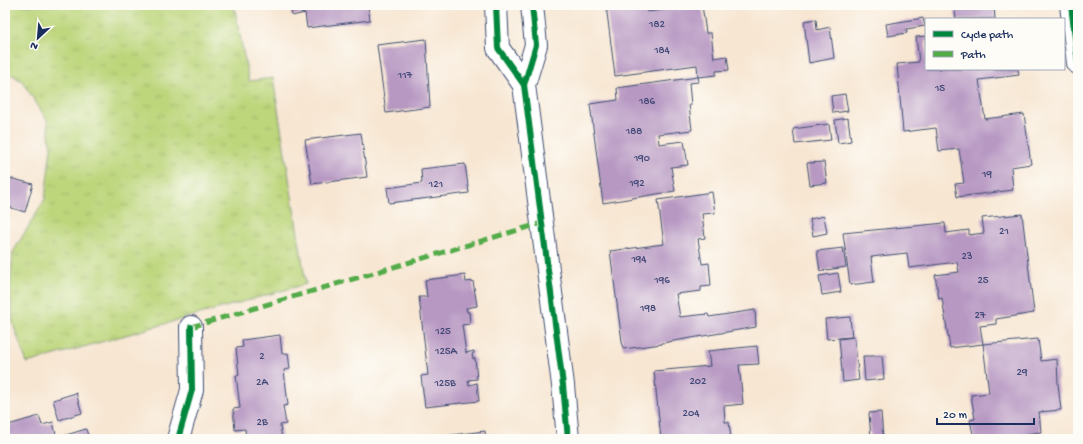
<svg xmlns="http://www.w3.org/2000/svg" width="1083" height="444" font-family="'Gochi Hand',sans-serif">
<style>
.grass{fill:url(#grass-tufts);stroke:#6c826c}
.building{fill:#b798c2}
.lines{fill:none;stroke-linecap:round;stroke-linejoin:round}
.minor-casing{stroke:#3c4a6f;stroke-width:24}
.tertiary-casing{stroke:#3c4a6f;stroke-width:24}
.minor{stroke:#fff;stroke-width:22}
.tertiary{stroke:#fff;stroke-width:22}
.quiet{stroke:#52ab49;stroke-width:5;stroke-dasharray:10 5;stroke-linecap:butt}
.cycleway-casing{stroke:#fdfcf7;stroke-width:8}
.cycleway{stroke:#00873e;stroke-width:6}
.labels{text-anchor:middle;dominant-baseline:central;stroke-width:4;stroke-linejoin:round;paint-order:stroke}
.number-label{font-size:11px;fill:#424977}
</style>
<defs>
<pattern id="grass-tufts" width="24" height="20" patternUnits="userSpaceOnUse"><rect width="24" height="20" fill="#bdd67b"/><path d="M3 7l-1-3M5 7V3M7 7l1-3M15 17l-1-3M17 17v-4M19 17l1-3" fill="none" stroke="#a2b86d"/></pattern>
</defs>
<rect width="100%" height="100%" fill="#fdfcf7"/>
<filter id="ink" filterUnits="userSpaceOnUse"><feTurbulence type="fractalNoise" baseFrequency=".025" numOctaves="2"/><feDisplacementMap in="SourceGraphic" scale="8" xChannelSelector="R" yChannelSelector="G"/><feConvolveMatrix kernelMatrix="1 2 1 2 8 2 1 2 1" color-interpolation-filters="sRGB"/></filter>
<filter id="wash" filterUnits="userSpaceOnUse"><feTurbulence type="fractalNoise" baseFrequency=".012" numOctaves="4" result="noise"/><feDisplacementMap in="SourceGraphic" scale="16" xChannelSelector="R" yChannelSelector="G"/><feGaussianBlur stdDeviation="0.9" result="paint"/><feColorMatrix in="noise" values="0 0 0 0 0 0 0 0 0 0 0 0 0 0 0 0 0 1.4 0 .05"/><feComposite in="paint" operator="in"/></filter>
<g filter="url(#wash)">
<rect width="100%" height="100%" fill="#f7e6d2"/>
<path class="grass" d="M5 5H234L249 81 273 78 306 284 27 363 13 324 10 290 13 252 45 199 51 148 47 120 23 82 5 70Z"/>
<g id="blocks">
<g class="building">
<path d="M290 5H368L370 20 307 28 305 13 292 16Z"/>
<path d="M606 5H646L647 12 702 5 706 33H711L714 58 727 56 729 70 716 71V75L698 77 697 65 615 76Z"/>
<path d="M954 5H994L995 19H956Z"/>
<path d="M923 18 925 26 906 29 907 33 888 36 886 24Z"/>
<path d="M816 19 817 30 830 27 834 58 809 63 804 21Z"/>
<path d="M926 36V69H1018L1019 75 979 80 985 119 1024 114 1031 164 1011 167 1013 190 957 197 955 184 964 183 959 149 939 151 936 128 903 132 897 64 919 62 916 37Z"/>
<path d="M426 39 430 107 386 113 377 45Z"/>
<path d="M698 77 699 82 689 83 691 105H689L692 130 658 134 659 144 684 141 688 165 671 167 675 191 603 203 590 104 618 100 617 88Z"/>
<path d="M845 94 848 111 833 113 831 96Z"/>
<path d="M848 118 851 141 838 143 835 120Z"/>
<path d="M829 124 831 140 795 144 793 129Z"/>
<path d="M361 133 367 177 312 184 305 140Z"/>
<path d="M824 162 827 183 810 185 807 163Z"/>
<path d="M465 164 469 193 389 203 387 188 422 183 421 169Z"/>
<path d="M5 177 33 184 25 212 5 206Z"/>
<path d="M712 192 715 213 702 214 705 238 698 239 702 264 709 263 711 286 701 287V291L676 294 680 317 708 314 709 317 755 310 756 327 662 343V344L623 349 610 251 664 244 658 200Z"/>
<path d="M1022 214 1034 313 996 319V324L980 326 983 344 1038 339 1041 361 1057 359 1058 384 1061 410 1039 412 1041 432 1025 434V439H974L970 420 975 419 971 395 989 393 983 344 950 348 942 298 939 299 935 275 959 272 957 262 909 268 907 253 871 257 874 282 850 285 843 233 945 223 946 233 969 230V235L984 233 982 218Z"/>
<path d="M824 216 827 233 813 236 810 219Z"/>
<path d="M843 248 846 267 820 271 817 251Z"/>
<path d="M838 273 841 292 822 295 819 276Z"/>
<path d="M465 275 466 282 473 281 477 306 466 308 467 312H469L470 324 462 325 466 353 474 351V353L472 354 473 359 475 358 477 379 468 380 469 385 477 383 479 401 425 407 421 376 428 375 419 297H427L425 280Z"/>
<path d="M850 317 852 337 827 339 825 319Z"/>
<path d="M280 335 282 354 288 353 290 369 284 370 288 405 283 406 286 424 280 425 282 439H246L245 429 235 430 233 409 240 408 236 375 238 376 239 375 236 348 243 347 242 340Z"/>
<path d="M854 337 859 380 843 382 839 339Z"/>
<path d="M757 346 759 364 739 365 743 404 724 406 725 422H729L731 439H661L654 371 710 366 708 351Z"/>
<path d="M863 356H882L884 379 865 381Z"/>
<path d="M76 393 82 413 59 420 53 400Z"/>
<path d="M881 412 883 439H871L869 413Z"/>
<path d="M39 416 42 425 53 422 57 439H5V426Z"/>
<path d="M86 429 89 439H64L63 436Z"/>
<path d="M485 431 486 439H435V437Z"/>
</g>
</g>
</g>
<g filter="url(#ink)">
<use href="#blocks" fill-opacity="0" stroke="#3c4a6f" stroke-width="1"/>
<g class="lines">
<defs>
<g id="minor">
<path d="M1071 5 1078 63"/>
<path d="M178 439 192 390 191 327"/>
</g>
<g id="tertiary">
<path d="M496 5 498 48 524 85"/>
<path d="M532 5 536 45 524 85 563 385 568 439"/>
</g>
</defs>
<use href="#minor" class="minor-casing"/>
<use href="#tertiary" class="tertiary-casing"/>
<use href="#minor" class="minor"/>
<use href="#tertiary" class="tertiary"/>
<path class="quiet" d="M191 327 542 223"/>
<defs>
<g id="cycleway">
<path d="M496 5 498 48 524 85"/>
<path d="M532 5 536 45 524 85 563 385 568 439"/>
<path d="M1071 5 1078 63"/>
<path d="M178 439 192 390 191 327"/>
</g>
</defs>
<use href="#cycleway" class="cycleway-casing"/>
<use href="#cycleway" class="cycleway"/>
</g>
</g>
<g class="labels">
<g class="number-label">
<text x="657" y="25">182</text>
<text x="662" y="51">184</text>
<text x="405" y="76">117</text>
<text x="940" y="89">15</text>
<text x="647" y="102">186</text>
<text x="634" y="132">188</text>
<text x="642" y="159">190</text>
<text x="987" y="175">19</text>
<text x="637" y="184">192</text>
<text x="436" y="185">121</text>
<text x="1004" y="232">21</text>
<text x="967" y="257">23</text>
<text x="639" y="260">194</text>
<text x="662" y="281">196</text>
<text x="983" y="281">25</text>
<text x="648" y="309">198</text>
<text x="980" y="316">27</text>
<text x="443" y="332">125</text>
<text x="446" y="352">125A</text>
<text x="262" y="357">2</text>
<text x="1022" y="373">29</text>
<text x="698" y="382">202</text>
<text x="262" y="383">2A</text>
<text x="445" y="384">125B</text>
<text x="691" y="414">204</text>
<text x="262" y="423">2B</text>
</g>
</g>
<rect width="1083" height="444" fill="none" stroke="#fdfcf7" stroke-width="20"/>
<rect x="925" y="18" width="140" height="52" fill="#fdfcf7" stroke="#a3aaba"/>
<rect x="933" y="31" width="20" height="6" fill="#00873e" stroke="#a3aaba"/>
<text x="961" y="38" font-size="12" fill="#1b2f5e">Cycle path</text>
<rect x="933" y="51" width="20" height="6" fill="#52ab49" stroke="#a3aaba"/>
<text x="961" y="58" font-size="12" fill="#1b2f5e">Path</text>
<g transform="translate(38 38) rotate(206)" stroke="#fdfcf7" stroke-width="3" paint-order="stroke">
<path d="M0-3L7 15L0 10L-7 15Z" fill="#1b2f5e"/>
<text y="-6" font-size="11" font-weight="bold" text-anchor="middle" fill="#1b2f5e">N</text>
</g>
<path d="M937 418v6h97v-6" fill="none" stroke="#1b2f5e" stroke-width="2"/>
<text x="943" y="418" font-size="12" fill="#1b2f5e" stroke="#fdfcf7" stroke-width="3" paint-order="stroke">20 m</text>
</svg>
